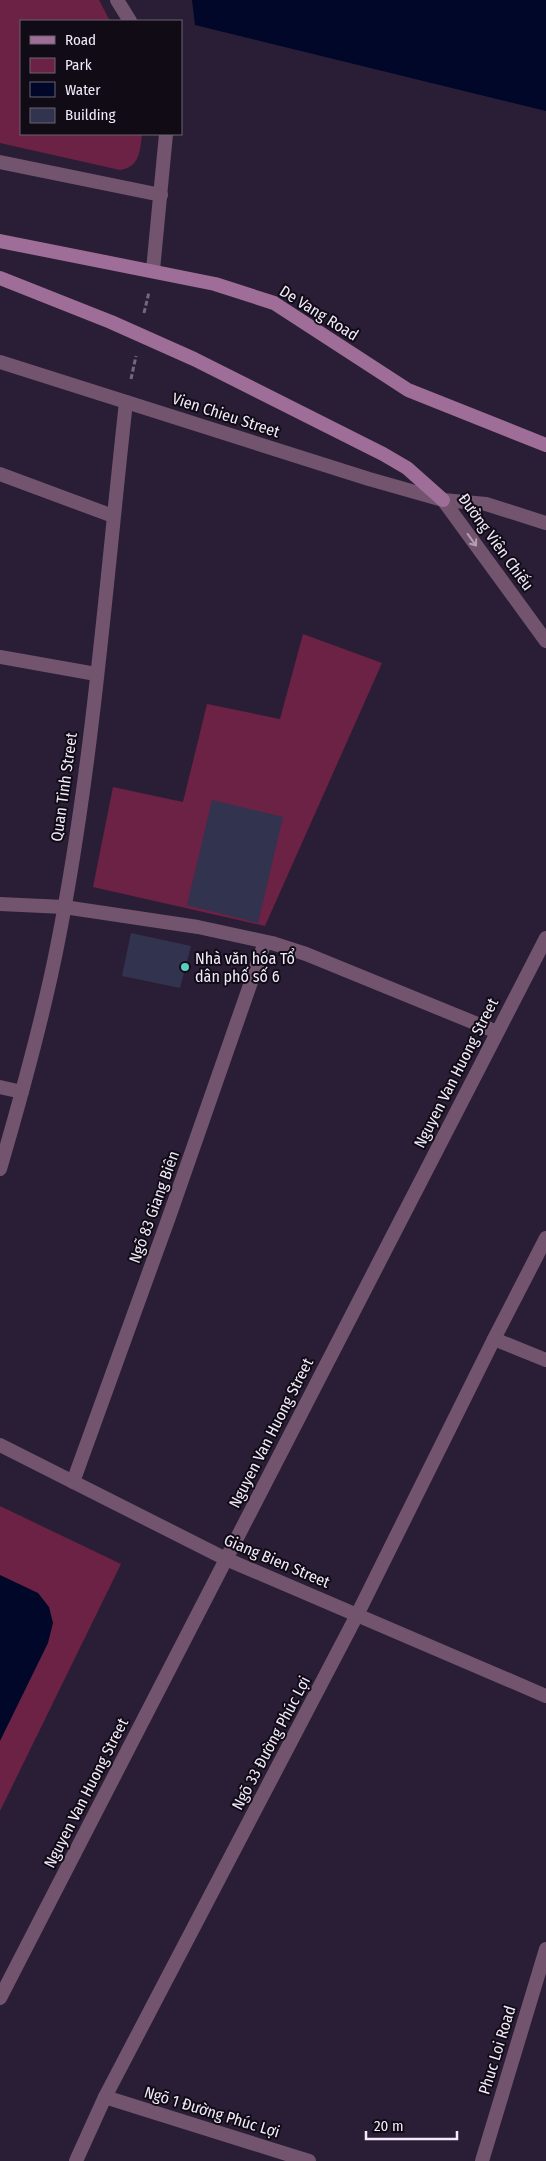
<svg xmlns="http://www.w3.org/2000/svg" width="546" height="2161" font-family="'Fira Sans Condensed',sans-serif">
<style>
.green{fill:#6b2244}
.water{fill:#000728}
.building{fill:#32334e}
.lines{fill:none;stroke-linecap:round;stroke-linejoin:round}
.path{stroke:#72677c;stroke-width:3;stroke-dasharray:5 2.5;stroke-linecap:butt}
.service{stroke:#72546e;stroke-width:14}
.minor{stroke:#72546e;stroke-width:14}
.tertiary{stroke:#72546e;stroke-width:14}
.secondary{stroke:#9e6e98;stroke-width:14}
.oneway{stroke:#b29fb4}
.poi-dot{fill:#58cec0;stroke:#100b15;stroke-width:2}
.labels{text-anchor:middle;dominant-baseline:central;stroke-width:4;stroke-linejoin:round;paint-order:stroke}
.street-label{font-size:16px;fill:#f2eafb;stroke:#100b15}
.poi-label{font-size:16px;fill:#f2eafb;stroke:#100b15;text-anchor:start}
</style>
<rect width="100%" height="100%" fill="#2a1e36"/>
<g class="green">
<path d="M0 0H99L110 21H21V134H142C140 151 140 167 120 170L0 143Z"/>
<path d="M303 634 382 663 265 926 93 887 113 787 183 802 207 704 280 719Z"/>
<path d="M0 1506 121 1564 0 1811Z"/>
</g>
<g class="water">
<path d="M192 0H546V111L195 25Z"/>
<path d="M0 1575 38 1593 49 1607 53 1623 48 1643 0 1741Z"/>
</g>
<g class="building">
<path d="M212 800 283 817 258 923 187 905Z"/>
<path d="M131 933 191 946 180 988 122 976Z"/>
</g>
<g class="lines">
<g class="path">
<path d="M144 313 149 292"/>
<path d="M131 379 136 356"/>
</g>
<g class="service">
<path d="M0 162 161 195"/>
<path d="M0 657 96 674"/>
<path d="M0 904 64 907"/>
<path d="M0 1087 22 1092"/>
<path d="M73 1482 169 1217 265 942"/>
</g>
<g class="minor">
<path d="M117 0 130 21"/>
<path d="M153 270 166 134"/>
<path d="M0 474 113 516"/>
<path d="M64 907 198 927 272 943 306 954 497 1032"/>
<path d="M0 1169C22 1094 43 1019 58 942 93 764 106 582 126 402"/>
<path d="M494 1339 546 1360"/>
<path d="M0 1998 546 938"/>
<path d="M105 2097 309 2161"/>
<path d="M76 2161 105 2097 357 1615 494 1339 546 1238"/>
</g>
<g class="tertiary">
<path d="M0 362 369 479 443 500 486 504 546 523"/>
<path d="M443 500 546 641"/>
<path d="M0 1445 226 1559 546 1696"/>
<path d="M482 2161 546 1949"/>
</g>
<g class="secondary">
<path d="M0 241 215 284 274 303 408 390 546 445"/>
<path d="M0 278 111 322 194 359 383 454 407 468 443 500"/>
</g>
</g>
<defs><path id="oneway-shaft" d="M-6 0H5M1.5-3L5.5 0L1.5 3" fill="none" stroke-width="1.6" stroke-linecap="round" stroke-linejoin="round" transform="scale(1.25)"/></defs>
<use class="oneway" href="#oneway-shaft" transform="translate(472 540) rotate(54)"/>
<circle class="poi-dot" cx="185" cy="967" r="5"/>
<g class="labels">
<g class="street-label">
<text transform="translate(319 313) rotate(32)">De Vang Road</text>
<text transform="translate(226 415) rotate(18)">Vien Chieu Street</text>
<text transform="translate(496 542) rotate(54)">Đường Viên Chiếu</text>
<text transform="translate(64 787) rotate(-82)">Quan Tinh Street</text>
<text transform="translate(456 1073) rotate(-63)">Nguyen Van Huong Street</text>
<text transform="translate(154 1207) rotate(-70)">Ngõ 83 Giang Biên</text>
<text transform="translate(271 1433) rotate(-63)">Nguyen Van Huong Street</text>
<text transform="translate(277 1561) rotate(23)">Giang Bien Street</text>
<text transform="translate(271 1743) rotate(-62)">Ngõ 33 Đường Phúc Lợi</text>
<text transform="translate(86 1793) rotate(-63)">Nguyen Van Huong Street</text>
<text transform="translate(497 2050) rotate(-73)">Phuc Loi Road</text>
<text transform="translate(212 2112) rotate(17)">Ngõ 1 Đường Phúc Lợi</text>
</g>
<g class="poi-label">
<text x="195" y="958">Nhà văn hóa Tổ<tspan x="195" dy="18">dân phố số 6</tspan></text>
</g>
</g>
<rect x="20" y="20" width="162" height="115" fill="#100b15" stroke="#6a6471"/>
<rect x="30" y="36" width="25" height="8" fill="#9e6e98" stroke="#6a6471"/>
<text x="65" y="45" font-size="15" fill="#f2eafb">Road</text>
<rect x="30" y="58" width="25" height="15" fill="#6b2244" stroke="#6a6471"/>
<text x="65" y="70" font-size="15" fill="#f2eafb">Park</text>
<rect x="30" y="82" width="25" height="15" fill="#000728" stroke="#6a6471"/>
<text x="65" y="95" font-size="15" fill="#f2eafb">Water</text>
<rect x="30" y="108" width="25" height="15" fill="#32334e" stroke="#6a6471"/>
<text x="65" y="120" font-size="15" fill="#f2eafb">Building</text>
<path d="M366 2131v8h91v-8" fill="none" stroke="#f2eafb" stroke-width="2.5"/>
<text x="374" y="2131" font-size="15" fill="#f2eafb" stroke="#100b15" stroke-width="4" paint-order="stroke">20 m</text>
</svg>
